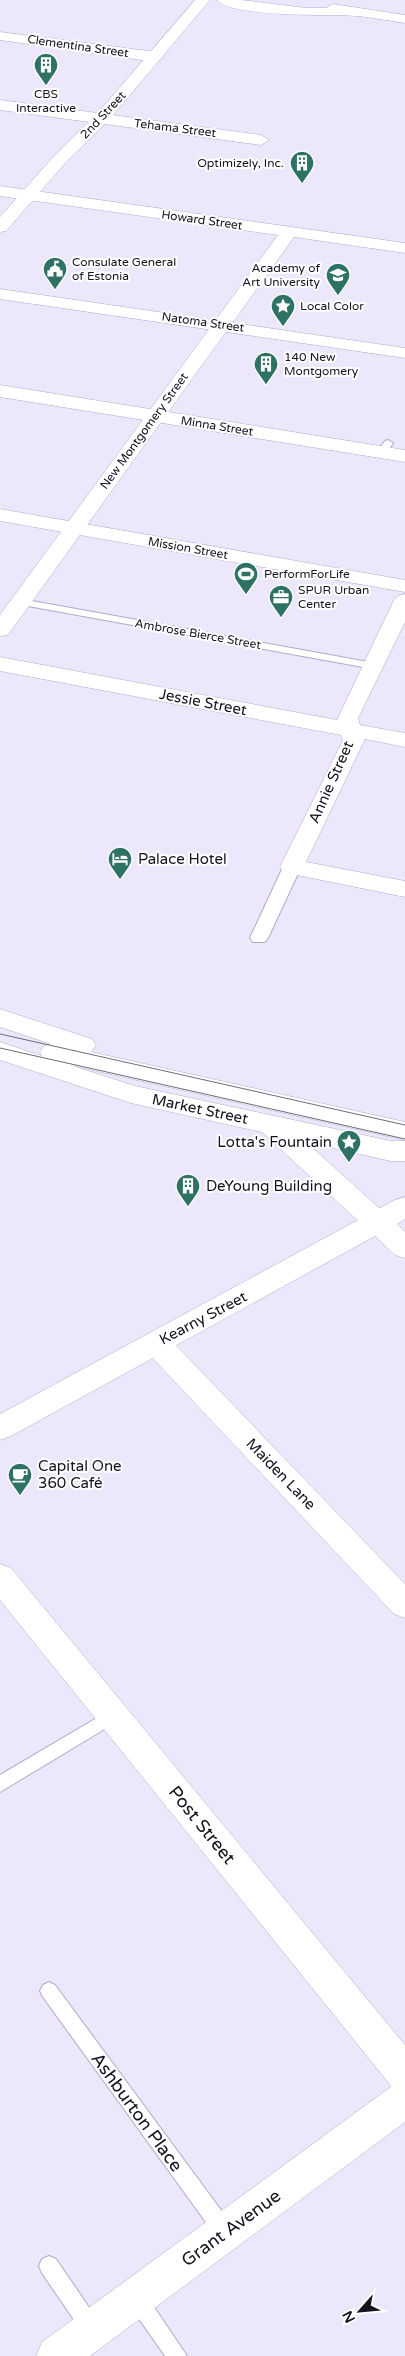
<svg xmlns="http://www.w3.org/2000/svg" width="405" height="2356" font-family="'Varela Round',sans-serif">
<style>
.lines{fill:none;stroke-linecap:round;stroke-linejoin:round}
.service-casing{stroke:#b3a8ca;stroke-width:2}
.pedestrian-casing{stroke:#b3a8ca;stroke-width:2}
.minor-casing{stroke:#b3a8ca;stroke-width:1}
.tertiary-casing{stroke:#b3a8ca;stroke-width:1}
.secondary-casing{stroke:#b3a8ca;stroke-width:1}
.service{fill:#fff;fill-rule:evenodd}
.pedestrian{fill:#fff;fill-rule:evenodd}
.minor{fill:#fff;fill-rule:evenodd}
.tertiary{fill:#fff;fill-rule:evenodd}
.secondary{fill:#fff;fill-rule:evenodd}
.tram{stroke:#6f6a7a;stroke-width:1}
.labels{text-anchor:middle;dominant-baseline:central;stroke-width:4;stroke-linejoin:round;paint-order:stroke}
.far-street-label{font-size:12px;fill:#16121e;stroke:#fff}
.far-poi-label{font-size:12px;fill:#16121e;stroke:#fff;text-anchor:start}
.street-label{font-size:15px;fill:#16121e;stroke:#fff}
.poi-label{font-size:15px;fill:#16121e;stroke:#fff;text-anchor:start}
.near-street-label{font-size:18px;fill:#16121e;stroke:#fff}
</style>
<rect width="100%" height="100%" fill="#ede7fc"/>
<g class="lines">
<defs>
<g id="service">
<path d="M388 440 393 443 387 452 379 454 377 452 385 441Z"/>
<path d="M21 599 374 663 379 666 374 669 17 604V600Z"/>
<path d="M112 1709 118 1711 120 1716 118 1721 0 1792V1775Z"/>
<path d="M49 1982 55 1985 232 2225 235 2232 232 2239 225 2242 218 2239 43 1997 40 1991 43 1985Z"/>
<path d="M49 2256 56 2259 99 2322 102 2329 99 2336 92 2339 85 2336 42 2273 39 2266 42 2259Z"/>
<path d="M137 2289 144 2292 187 2356H165L130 2306 127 2299 130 2292Z"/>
</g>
<path id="pedestrian" d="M292 862 298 863 301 867 268 938 265 942H253L250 938 283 867 286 863Z"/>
<g id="minor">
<path d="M0 32 156 52 164 57 156 62 0 40Z"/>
<path d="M0 100 261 135 269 140 261 145 0 110Z"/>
<path d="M0 289 405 348V358L0 299Z"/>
<path d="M0 385 405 450V462L0 397Z"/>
<path d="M405 594V622L358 718 360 725 405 733V747L365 739 306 862 405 881V897L292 874 284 872 280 867 343 740 341 735 0 671V657L337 720 394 600 398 596Z"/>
<path d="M156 1332 166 1335 405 1584V1618L394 1614 146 1351 141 1343 146 1335Z"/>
<path d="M405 2081V2122L90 2356H36L42 2342 392 2086Z"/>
</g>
<g id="tertiary">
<path d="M195 0H210L108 121 67 161 6 231 0 232V217L55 155 96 115Z"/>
<path d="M0 509 405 580V592L0 521Z"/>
<path d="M0 1009 92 1039 96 1045 91 1052 405 1122V1140L70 1065 135 1086 391 1141H405V1161H391L306 1142 388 1216 392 1223 388 1230 378 1233 368 1230 262 1132 131 1103 0 1060V1042L42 1056 40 1052 44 1046 51 1044 0 1027Z"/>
</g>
<g id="secondary">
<path d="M217 0H241L306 8H326L333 4 405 15V23C390 21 375 18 359 16 336 14 230 18 217 0Z"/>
<path d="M0 186 405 243V253L294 237 8 635 0 636V615L278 235 0 196Z"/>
<path d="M405 1197V1219L397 1224 405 1232V1258L395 1255 375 1236 11 1436 0 1440V1414L395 1200Z"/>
<path d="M0 1564 11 1568 405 2045V2092L392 2087 0 1600Z"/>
</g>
</defs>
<use href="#service" class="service-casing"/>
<use href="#pedestrian" class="pedestrian-casing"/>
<use href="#minor" class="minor-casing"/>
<use href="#tertiary" class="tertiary-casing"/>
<use href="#secondary" class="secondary-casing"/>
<use href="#service" class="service"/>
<use href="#pedestrian" class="pedestrian"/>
<use href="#minor" class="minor"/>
<use href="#tertiary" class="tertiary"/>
<use href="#secondary" class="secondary"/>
<g class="tram">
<path d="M0 1034 405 1125"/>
<path d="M0 1048 405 1139"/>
</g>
</g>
<defs>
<symbol id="building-pin" viewBox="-11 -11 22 30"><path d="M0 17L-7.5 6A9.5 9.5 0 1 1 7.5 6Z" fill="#2e7265" stroke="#fff"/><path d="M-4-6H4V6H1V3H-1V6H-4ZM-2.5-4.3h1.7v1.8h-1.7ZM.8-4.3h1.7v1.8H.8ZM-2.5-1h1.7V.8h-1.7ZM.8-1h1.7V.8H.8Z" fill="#fff"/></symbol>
<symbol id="civic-pin" viewBox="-11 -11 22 30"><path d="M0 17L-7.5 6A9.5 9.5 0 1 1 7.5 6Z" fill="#2e7265" stroke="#fff"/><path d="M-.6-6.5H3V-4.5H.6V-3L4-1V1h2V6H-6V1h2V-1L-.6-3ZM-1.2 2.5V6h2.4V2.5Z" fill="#fff"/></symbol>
<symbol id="university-pin" viewBox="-11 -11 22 30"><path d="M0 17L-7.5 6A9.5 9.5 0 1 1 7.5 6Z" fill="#2e7265" stroke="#fff"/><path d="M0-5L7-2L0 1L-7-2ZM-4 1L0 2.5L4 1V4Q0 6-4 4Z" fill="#fff"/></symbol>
<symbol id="sight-pin" viewBox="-11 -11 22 30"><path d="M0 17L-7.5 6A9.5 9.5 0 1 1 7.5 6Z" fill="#2e7265" stroke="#fff"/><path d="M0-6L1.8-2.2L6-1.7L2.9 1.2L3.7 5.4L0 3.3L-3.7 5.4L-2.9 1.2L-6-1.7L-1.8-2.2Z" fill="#fff"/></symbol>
<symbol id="stadium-pin" viewBox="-11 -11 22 30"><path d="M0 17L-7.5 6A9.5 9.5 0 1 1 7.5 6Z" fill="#2e7265" stroke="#fff"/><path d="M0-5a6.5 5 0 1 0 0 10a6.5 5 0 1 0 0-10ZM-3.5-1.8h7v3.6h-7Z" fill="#fff"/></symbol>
<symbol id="office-pin" viewBox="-11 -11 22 30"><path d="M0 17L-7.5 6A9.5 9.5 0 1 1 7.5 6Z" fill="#2e7265" stroke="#fff"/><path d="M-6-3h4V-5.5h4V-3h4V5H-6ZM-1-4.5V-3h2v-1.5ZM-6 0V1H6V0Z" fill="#fff"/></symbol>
<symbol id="hotel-pin" viewBox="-11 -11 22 30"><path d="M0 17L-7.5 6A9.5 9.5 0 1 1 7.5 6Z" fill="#2e7265" stroke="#fff"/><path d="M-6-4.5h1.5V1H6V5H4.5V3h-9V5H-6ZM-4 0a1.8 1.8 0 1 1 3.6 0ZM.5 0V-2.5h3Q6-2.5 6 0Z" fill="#fff"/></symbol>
<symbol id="cafe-pin" viewBox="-11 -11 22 30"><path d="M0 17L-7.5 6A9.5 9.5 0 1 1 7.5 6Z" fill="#2e7265" stroke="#fff"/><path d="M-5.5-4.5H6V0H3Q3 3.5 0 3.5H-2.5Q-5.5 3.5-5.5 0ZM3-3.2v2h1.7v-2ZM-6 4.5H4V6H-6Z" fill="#fff"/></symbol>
</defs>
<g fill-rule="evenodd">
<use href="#building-pin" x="32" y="51" width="28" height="38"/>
<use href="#building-pin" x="288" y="149" width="28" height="38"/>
<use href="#civic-pin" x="41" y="255" width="28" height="38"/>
<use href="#university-pin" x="324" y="261" width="28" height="38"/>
<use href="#sight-pin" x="269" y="292" width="28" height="38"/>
<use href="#building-pin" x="252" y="350" width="28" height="38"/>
<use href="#stadium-pin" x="232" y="560" width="28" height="38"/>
<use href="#office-pin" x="267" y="583" width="28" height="38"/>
<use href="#hotel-pin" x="106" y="845" width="28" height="38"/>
<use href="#sight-pin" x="335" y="1128" width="28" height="38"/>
<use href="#building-pin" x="174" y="1172" width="28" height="38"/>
<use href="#cafe-pin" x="6" y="1461" width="28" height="38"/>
</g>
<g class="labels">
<g class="far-street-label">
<text transform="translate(78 46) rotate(8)">Clementina Street</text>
<text transform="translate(103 115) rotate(-47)">2nd Street</text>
<text transform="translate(175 128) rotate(7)">Tehama Street</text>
<text transform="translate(202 220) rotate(8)">Howard Street</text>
<text transform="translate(203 322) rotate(8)">Natoma Street</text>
<text transform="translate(217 426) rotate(9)">Minna Street</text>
<text transform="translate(144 431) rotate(-54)">New Montgomery Street</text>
<text transform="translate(188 548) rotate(10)">Mission Street</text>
<text transform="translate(198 634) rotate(10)">Ambrose Bierce Street</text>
</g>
<g class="far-poi-label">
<text x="46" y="94" text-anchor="middle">CBS<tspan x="46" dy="14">Interactive</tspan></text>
<text x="284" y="163" text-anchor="end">Optimizely, Inc.</text>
<text x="72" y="262">Consulate General<tspan x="72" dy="14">of Estonia</tspan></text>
<text x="320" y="268" text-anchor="end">Academy of<tspan x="320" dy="14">Art University</tspan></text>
<text x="300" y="306">Local Color</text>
<text x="284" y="357">140 New<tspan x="284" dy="14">Montgomery</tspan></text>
<text x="264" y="574">PerformForLife</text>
<text x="298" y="590">SPUR Urban<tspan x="298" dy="14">Center</tspan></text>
</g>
<g class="street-label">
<text transform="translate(203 702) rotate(11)">Jessie Street</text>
<text transform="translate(331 782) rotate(-66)">Annie Street</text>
<text transform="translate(200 1109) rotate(12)">Market Street</text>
<text transform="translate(203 1318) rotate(-28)">Kearny Street</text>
<text transform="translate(281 1474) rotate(46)">Maiden Lane</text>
</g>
<g class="poi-label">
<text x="138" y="859">Palace Hotel</text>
<text x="332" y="1142" text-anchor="end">Lotta's Fountain</text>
<text x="206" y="1186">DeYoung Building</text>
<text x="38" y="1466">Capital One<tspan x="38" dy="17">360 Café</tspan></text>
</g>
<g class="near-street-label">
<text transform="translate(202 1825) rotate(51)">Post Street</text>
<text transform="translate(137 2112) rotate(54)">Ashburton Place</text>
<text transform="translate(231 2228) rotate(-36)">Grant Avenue</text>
</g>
</g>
<g transform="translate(360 2311) rotate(243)" stroke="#ffffff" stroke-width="4" paint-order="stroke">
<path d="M0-4L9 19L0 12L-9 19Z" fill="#16121e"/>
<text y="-8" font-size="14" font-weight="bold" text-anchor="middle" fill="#16121e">N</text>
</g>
</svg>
